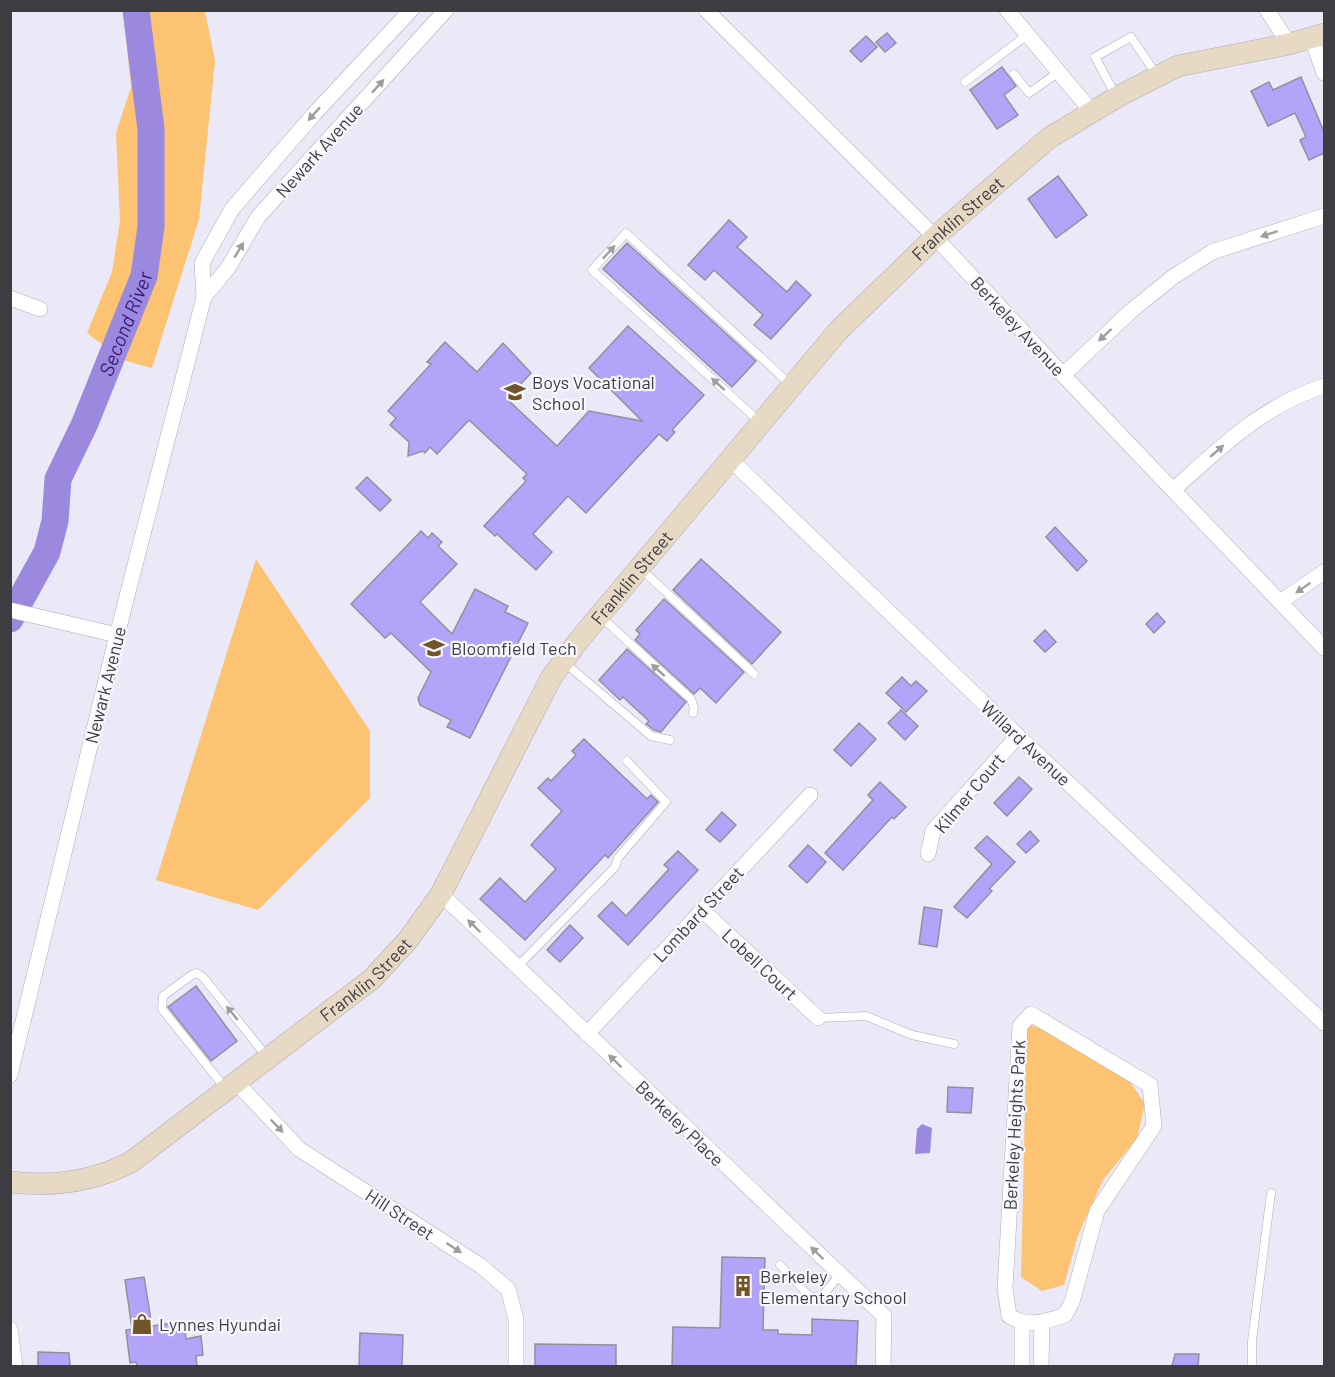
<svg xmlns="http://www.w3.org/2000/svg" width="1335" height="1377" font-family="Barlow,sans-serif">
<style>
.green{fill:#fbc372}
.water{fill:#9a89de}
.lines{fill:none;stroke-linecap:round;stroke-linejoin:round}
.river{stroke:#9a89de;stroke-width:27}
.building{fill:#b3a3f9;stroke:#92909d;stroke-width:1.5}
.lane-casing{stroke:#aeacba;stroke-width:9}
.street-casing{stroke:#aeacba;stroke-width:16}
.secondary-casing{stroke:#aeacba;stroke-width:22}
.lane{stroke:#fff;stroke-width:8}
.street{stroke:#fff;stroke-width:15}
.secondary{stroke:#e7d9c3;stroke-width:21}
.oneway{fill:#9e9ea0}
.labels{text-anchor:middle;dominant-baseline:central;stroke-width:4.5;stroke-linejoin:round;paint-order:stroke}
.street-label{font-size:18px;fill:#3c3c41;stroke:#f8f7fd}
.poi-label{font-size:18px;fill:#3c3c41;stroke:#f8f7fd;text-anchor:start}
.water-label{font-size:20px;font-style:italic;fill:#3b187a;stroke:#f8f7fd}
</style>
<rect width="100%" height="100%" fill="#ebe9f7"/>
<g class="green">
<path d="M123 11H205L215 61 199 219 152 368 123 360 87 333 112 272 120 221 116 133 131 87Z"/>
<path d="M256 559 370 731V798L258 910 156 880Z"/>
<path d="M1027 1024 1044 1029 1126 1076 1145 1104 1137 1138 1103 1180 1078 1235 1064 1285 1042 1291 1021 1277Z"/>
</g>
<path class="water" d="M922 1124 932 1128 930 1153 915 1154 917 1129Z"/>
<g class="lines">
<path class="river" id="s1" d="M10 619 47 552 55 521 58 479 85 423 144 276 151 227V129L136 10"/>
</g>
<g class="building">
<path d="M887 33 896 43 885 52 876 42Z"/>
<path d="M866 36 877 47 861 62 850 51Z"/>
<path d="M1002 67 1016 86 1004 95 1018 115 997 129 970 90Z"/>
<path d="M1301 77 1324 132V153L1309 160 1300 140 1306 137 1295 113 1268 126 1251 91 1269 82 1273 90Z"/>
<path d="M1058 176 1087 215 1056 238 1028 199Z"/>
<path d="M729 220 747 237 737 247 787 292 796 281 811 295 771 339 754 325 763 315 714 270 705 280 688 265Z"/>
<path d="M627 243 756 361 732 387 603 269Z"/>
<path d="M628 326 704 395 672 430 675 432 667 441 659 434 586 513 568 496 533 534 552 552 536 570 497 534 495 536 484 526 526 481 523 478 527 474 469 420 437 454 430 447 425 453 423 451 408 456 409 442 390 425 396 418 388 411 431 364 427 362 445 342 477 372 503 343 531 373 507 399 557 446 589 411 642 421 589 368Z"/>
<path d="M367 477 391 500 380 511 356 488Z"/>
<path d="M1055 527 1087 561 1077 571 1046 537Z"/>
<path d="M421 531 428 538 432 533 442 542 438 546 457 564 420 602 452 634 475 589 508 606 505 612 528 623 470 738 447 727 451 720 420 705 418 698 431 672 391 633 385 638 351 604Z"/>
<path d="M701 559 781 632 752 664 673 590Z"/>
<path d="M664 599 744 672 716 703 700 688 694 694 635 640 640 634 636 630Z"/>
<path d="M1157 613 1165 622 1154 633 1146 624Z"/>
<path d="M1045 630 1056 642 1045 652 1034 641Z"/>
<path d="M627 649 686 702 661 732 654 730 646 724 649 721 623 697 620 700 599 680Z"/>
<path d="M902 677 911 686 916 681 927 691 906 712 886 693Z"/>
<path d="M901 710 918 726 905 740 888 723Z"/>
<path d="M859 723 876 739 851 766 834 750Z"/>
<path d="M584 739 647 799 651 795 658 802 608 858 605 855 525 940 480 899 500 878 525 902 556 869 531 845 562 811 538 788 548 778 551 781 576 755 572 751Z"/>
<path d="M1019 777 1032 789 1007 816 994 803Z"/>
<path d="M880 782 906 807 894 819 892 817 843 870 825 853 873 800 868 795Z"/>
<path d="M722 812 736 825 720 842 706 830Z"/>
<path d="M1030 831 1039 841 1026 853 1017 844Z"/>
<path d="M987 836 1015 862 989 889 992 891 967 918 954 907 992 864 975 848Z"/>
<path d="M808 845 826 862 807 883 789 866Z"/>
<path d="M678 851 698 870 628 945 598 916 612 902 626 916 669 869 664 865Z"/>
<path d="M924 907 942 910 937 947 919 944Z"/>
<path d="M570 925 583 938 560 962 547 950Z"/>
<path d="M196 986 237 1041 211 1061 168 1007Z"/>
<path d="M948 1087 973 1088 971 1113 947 1112Z"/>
<path d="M722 1257 765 1258 763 1330H778V1334L812 1335V1319L858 1321 856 1366H672L673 1327 720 1328Z"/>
<path d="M144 1277 152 1326 184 1321 186 1339 201 1336 203 1355 196 1356 197 1366H137L136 1362 130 1363 126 1330 132 1329 125 1280Z"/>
<path d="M360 1333 403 1335 402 1366H359Z"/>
<path d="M535 1344 616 1345V1366H535Z"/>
<path d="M38 1352 69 1353 70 1366H38Z"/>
<path d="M1175 1354H1199L1198 1366H1172Z"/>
</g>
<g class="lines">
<defs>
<g id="lane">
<path d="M1014 74 1029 93 1059 72"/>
<path d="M965 82 1027 35"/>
<path d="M1116 96 1095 57 1131 37 1156 74"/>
<path d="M760 422 592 270 626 233 791 385"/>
<path d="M640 568 754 674"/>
<path d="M601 617 691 699 694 708 693 713"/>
<path d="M564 662 651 736 670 740"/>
<path d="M517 967 615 867 618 858 666 802 627 761"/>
<path d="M818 1018 866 1016 912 1035 954 1044"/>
<path d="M225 1088 162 1009 163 996 192 975 197 973 203 977 268 1058"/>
<path d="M780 1265 809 1296 820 1298 840 1275"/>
<path d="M1252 1366V1341L1271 1193"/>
</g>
<g id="street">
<path d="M706 10 935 237 1063 375 1324 648"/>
<path d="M1007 10 1092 112"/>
<path d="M1267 10 1289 44"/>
<path d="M1311 36 1324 73"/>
<path d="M204 297 228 268 258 217 446 10"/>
<path d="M10 298 40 309"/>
<path d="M1063 375 1131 311 1173 277 1212 252 1324 216"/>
<path d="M731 460 1018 736 1324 1023"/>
<path d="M1173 490C1221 447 1262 406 1324 386"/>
<path d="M1280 602 1324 572"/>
<path d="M10 610 117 635"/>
<path d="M928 854 933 831 1018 736"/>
<path d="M441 894 884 1316 883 1366"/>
<path d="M702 910 818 1018"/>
<path d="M1031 1014 1150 1085 1154 1126 1097 1211 1072 1302 1065 1315C1043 1322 1030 1328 1009 1316L1005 1288 1020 1026Z"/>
<path d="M587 1034 810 795"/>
<path d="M10 1075 117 635 204 297 202 263 232 209 315 113 411 10"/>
<path d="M237 1083 299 1149 481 1266 508 1289 516 1319V1366"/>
<path d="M10 1329 15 1366"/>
<path d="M1022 1366V1323"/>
<path d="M1041 1366 1042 1322"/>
</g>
<g id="secondary">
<path id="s2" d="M10 1182C53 1187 93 1182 131 1162L372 979 408 940 441 894 551 678 579 640 838 331 935 237 1049 138 1117 97 1178 66 1289 44 1324 34"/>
</g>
</defs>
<use href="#lane" class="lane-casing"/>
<use href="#street" class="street-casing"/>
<use href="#secondary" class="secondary-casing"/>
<use href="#lane" class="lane"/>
<use href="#street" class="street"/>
<use href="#secondary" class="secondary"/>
</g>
<defs><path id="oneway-solid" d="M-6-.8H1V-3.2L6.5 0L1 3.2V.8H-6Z" transform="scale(1.5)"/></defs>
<g class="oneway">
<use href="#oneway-solid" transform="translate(378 86) rotate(-48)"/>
<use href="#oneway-solid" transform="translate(314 114) rotate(132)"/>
<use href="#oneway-solid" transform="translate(1269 234) rotate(162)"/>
<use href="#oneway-solid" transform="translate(239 250) rotate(-59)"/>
<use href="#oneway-solid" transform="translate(609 252) rotate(-47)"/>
<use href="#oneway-solid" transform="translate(1105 335) rotate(137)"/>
<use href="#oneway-solid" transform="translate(718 384) rotate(-138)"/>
<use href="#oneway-solid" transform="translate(1217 451) rotate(-41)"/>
<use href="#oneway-solid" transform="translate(1303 588) rotate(145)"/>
<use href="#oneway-solid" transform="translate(658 670) rotate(-138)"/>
<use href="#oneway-solid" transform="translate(474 926) rotate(-136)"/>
<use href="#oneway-solid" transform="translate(232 1013) rotate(-129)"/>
<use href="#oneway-solid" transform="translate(615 1061) rotate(-136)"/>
<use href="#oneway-solid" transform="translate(277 1126) rotate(46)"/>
<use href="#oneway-solid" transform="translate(454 1248) rotate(33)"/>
<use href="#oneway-solid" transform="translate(817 1253) rotate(-136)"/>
</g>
<defs>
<symbol id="school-bare" viewBox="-9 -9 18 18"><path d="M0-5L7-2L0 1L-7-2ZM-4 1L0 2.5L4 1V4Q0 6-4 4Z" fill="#715428" stroke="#f8f7fd" stroke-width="2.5" paint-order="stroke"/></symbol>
<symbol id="building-bare" viewBox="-9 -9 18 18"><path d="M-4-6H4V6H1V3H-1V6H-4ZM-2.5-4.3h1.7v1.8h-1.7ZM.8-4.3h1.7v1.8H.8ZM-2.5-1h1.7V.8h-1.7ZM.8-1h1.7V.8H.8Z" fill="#715428" stroke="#f8f7fd" stroke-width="2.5" paint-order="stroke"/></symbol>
<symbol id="shop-bare" viewBox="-9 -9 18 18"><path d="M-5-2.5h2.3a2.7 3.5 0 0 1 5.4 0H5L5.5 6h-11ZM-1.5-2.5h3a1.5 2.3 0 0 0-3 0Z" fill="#715428" stroke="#f8f7fd" stroke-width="2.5" paint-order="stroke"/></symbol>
</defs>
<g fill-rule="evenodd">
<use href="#school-bare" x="500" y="377" width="30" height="30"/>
<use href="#school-bare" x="419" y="633" width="30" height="30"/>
<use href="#building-bare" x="728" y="1271" width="30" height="30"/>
<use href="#shop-bare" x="127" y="1309" width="30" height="30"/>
</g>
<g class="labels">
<g class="street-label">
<text transform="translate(319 150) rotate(-48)">Newark Avenue</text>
<text stroke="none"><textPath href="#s2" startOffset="1394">Franklin Street</textPath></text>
<text transform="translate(1018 326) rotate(47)">Berkeley Avenue</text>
<text stroke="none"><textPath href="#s2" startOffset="908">Franklin Street</textPath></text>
<text transform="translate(105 685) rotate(-76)">Newark Avenue</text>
<text transform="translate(1026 743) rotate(43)">Willard Avenue</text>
<text transform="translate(969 793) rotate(-50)">Kilmer Court</text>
<text transform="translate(698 914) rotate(-47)">Lombard Street</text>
<text transform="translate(760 964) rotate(43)">Lobell Court</text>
<text stroke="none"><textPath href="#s2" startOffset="422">Franklin Street</textPath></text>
<text transform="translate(680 1123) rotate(44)">Berkeley Place</text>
<text transform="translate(1014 1125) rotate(-87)">Berkeley Heights Park</text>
<text transform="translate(400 1214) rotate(33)">Hill Street</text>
</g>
<g class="poi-label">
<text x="532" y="382">Boys Vocational<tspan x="532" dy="21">School</tspan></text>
<text x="451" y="648">Bloomfield Tech</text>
<text x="760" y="1276">Berkeley<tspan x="760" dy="21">Elementary School</tspan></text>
<text x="159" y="1324">Lynnes Hyundai</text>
</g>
<g class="water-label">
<text stroke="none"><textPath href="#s1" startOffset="320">Second River</textPath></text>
</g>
</g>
<rect width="1335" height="1377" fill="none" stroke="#3c3c41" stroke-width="24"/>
</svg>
